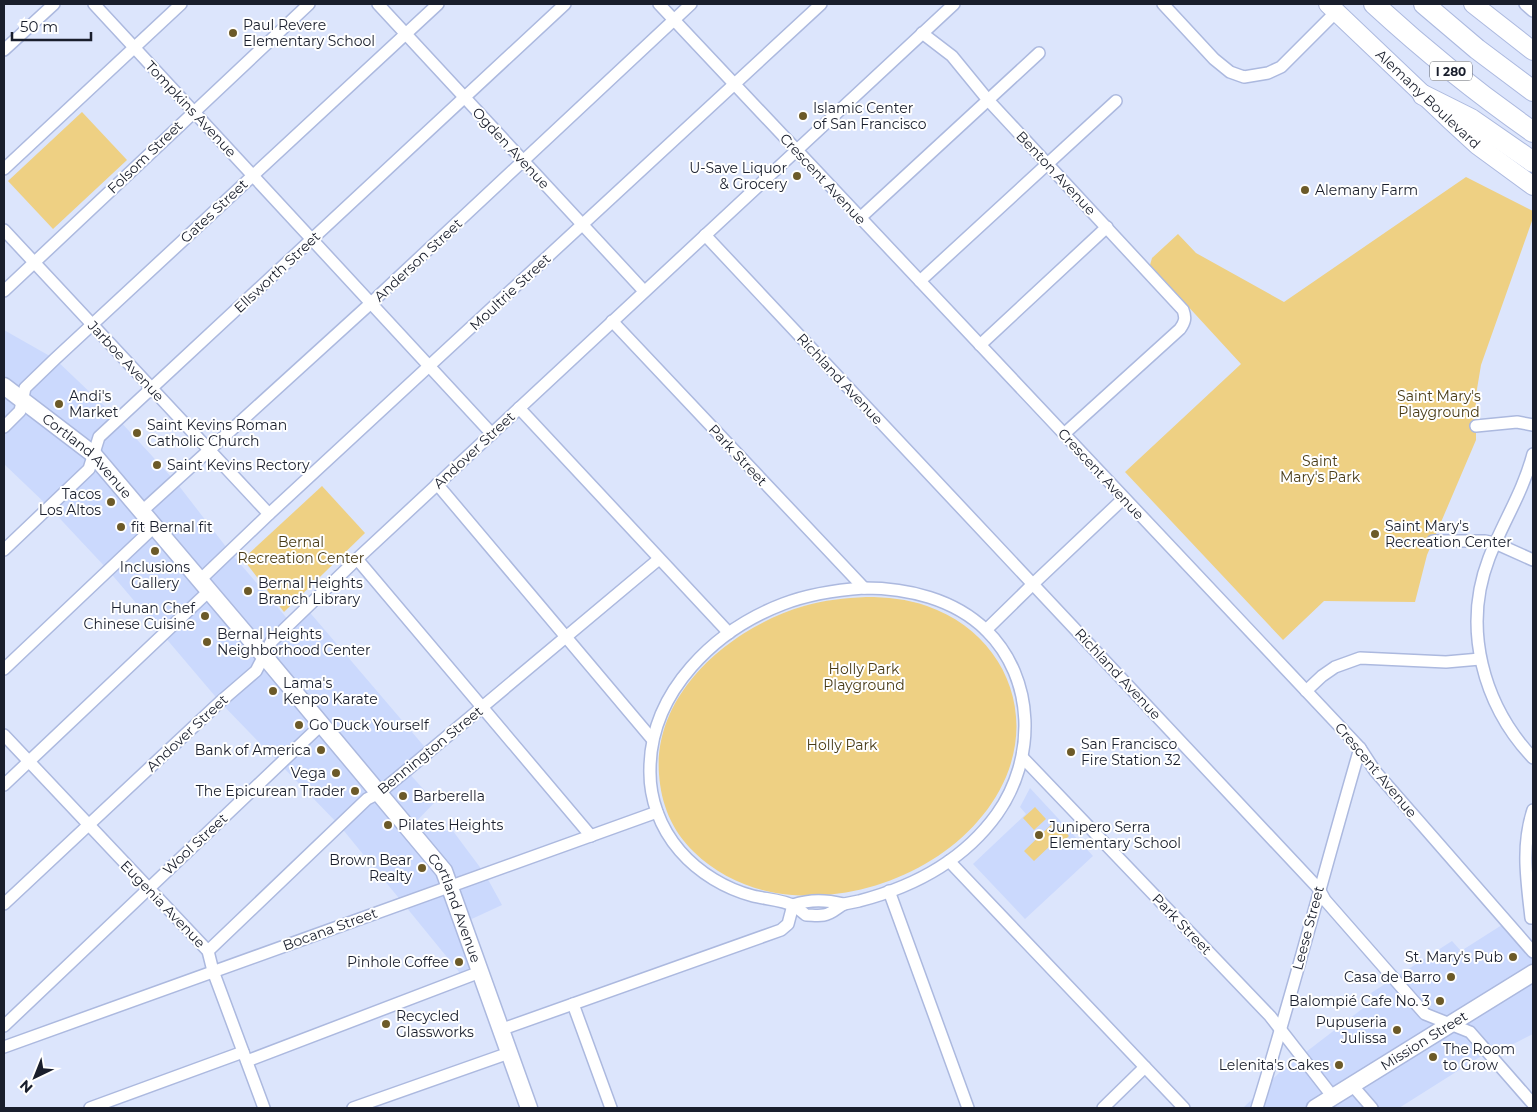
<svg xmlns="http://www.w3.org/2000/svg" width="1537" height="1112" font-family="Montserrat,sans-serif">
<style>
.built{fill:#cbd9fd}
.green{fill:#eed083}
.lines{fill:none;stroke-linecap:round;stroke-linejoin:round}
.street-casing{stroke:#acb9df;stroke-width:14}
.secondary-casing{stroke:#acb9df;stroke-width:19}
.primary-casing{stroke:#acb9df;stroke-width:20}
.highway-casing{stroke:#acb9df;stroke-width:22}
.street{stroke:#fff;stroke-width:11}
.secondary{stroke:#fff;stroke-width:16}
.primary{stroke:#fff;stroke-width:18}
.highway{stroke:#fff;stroke-width:20}
.poi-dot{fill:#6c5a28;stroke:#fff;stroke-width:2}
.labels{text-anchor:middle;dominant-baseline:central;stroke-width:4;stroke-linejoin:round;paint-order:stroke}
.shield{fill:#fff;stroke:#5e626b;stroke-width:1}
.shield-label{font-size:12px;font-weight:bold;fill:#191e2c}
.poi-label{font-size:14px;fill:#191e2c;stroke:#fff;text-anchor:start}
.street-label{font-size:14px;fill:#191e2c;stroke:#fff}
.park-label{font-size:14px;fill:#483b17;stroke:#fff}
</style>
<rect width="100%" height="100%" fill="#dce5fc"/>
<g class="built">
<path d="M4 330 55 359 118 419 176 482 230 552 291 623 306 608 429 752 407 771 435 802 409 829 453 831 485 874 502 905 463 923 480 972 464 978 340 826 220 702 108 570 49 507 4 464Z"/>
<path d="M1030 788 1093 856 1025 919 973 864 1026 814 1020 807Z"/>
<path d="M1505 923 1533 955V1034L1490 1056 1486 1053 1399 1108H1243L1280 1072 1375 999 1371 993 1452 941 1461 951Z"/>
</g>
<g class="green">
<path d="M82 112 127 160 53 229 8 181Z"/>
<path d="M1466 177 1533 211V218L1481 365 1476 395V440L1427 555 1415 602 1324 601 1283 640 1125 472 1241 364 1150 265 1152 258 1178 234 1196 253 1284 302Z"/>
<path d="M322 486 365 533 284 612 243 559Z"/>
<path d="M866 597C887 597 907 599 927 606 999 631 1036 705 1006 777 972 856 875 902 792 895 757 893 719 877 694 852 672 831 661 804 659 774 653 692 732 627 804 606 824 600 845 598 866 597Z"/>
<path d="M1035 807 1046 819 1034 830 1023 818Z"/>
<path d="M1055 821 1069 836 1056 848 1052 844 1034 861 1024 851Z"/>
</g>
<g class="lines">
<defs>
<g id="street">
<path d="M94 4 492 434"/>
<path d="M378 4 644 291"/>
<path d="M659 4 1360 748 1375 771 1533 952"/>
<path d="M1163 4 1214 59 1230 72 1244 77 1268 73 1281 67 1336 12"/>
<path d="M1525 4 1533 11"/>
<path d="M922 33 952 56 988 100 1183 310C1186 318 1185 322 1180 329L1064 434"/>
<path d="M4 50 54 4"/>
<path d="M4 169 181 4"/>
<path d="M860 218 1039 53"/>
<path d="M4 230 269 514"/>
<path d="M705 235 1319 889 1325 900 1425 1014 1470 1032 1533 1104"/>
<path d="M920 281 1116 101"/>
<path d="M4 291 309 4"/>
<path d="M612 321 864 588"/>
<path d="M980 345 1107 227"/>
<path d="M519 408 729 633"/>
<path d="M1476 426 1517 422 1533 425"/>
<path d="M4 427 20 411 25 388 55 359 438 4"/>
<path d="M1533 454C1523 492 1503 522 1489 558 1462 628 1483 705 1533 758"/>
<path d="M437 484 652 739"/>
<path d="M141 512 371 303 691 4"/>
<path d="M1433 541H1485L1495 543 1533 560"/>
<path d="M4 550 89 469 99 437 565 4"/>
<path d="M357 559 591 836"/>
<path d="M200 580 269 514 821 4"/>
<path d="M864 588C908 588 954 599 986 630 1036 679 1036 759 997 814 964 860 913 887 859 901 854 902 849 903 844 904 838 907 832 914 824 915 818 916 812 915 806 915 802 912 798 908 794 906 784 900 765 899 753 896 726 889 699 873 680 851 660 828 649 798 650 768 651 691 715 630 783 604 809 594 836 590 864 588Z"/>
<path d="M986 630 1033 584 1124 498"/>
<path d="M4 669 154 527"/>
<path d="M1306 691 1322 676 1335 667 1360 658 1446 662 1480 659"/>
<path d="M4 735 208 951 213 971 264 1108"/>
<path d="M1023 758 1270 1016 1333 1097"/>
<path d="M4 785 209 591"/>
<path d="M949 861 1184 1108"/>
<path d="M889 891 968 1108"/>
<path d="M4 904 220 702 256 671 271 642 357 559 954 4"/>
<path d="M793 905C811 899 826 900 844 904"/>
<path d="M1531 918C1527 882 1521 846 1533 810"/>
<path d="M208 951 367 799 379 793 407 770 659 559"/>
<path d="M573 1004 611 1108"/>
<path d="M4 1026 322 724"/>
<path d="M500 1030 781 930 788 924 793 905"/>
<path d="M4 1047 657 812"/>
<path d="M247 1061 480 972"/>
<path d="M1352 1085 1372 1108"/>
<path d="M90 1108 243 1052"/>
<path d="M353 1108 509 1053"/>
<path d="M1103 1108 1145 1067"/>
<path d="M1257 1108C1294 989 1325 868 1360 748"/>
</g>
<g id="secondary">
<path id="s1" d="M4 386 93 454 255 645 444 871 529 1108"/>
<path id="s2" d="M1315 1108 1533 973"/>
</g>
<g id="primary">
<path id="s3" d="M1328 4 1451 121 1477 145 1533 186"/>
<path d="M1473 4 1533 51"/>
</g>
<g id="highway">
<path d="M1374 4C1424 50 1477 93 1533 132"/>
<path d="M1424 4 1477 49 1533 91"/>
<path d="M1423 95 1471 119 1533 162"/>
</g>
</defs>
<use href="#street" class="street-casing"/>
<use href="#secondary" class="secondary-casing"/>
<use href="#primary" class="primary-casing"/>
<use href="#highway" class="highway-casing"/>
<use href="#street" class="street"/>
<use href="#secondary" class="secondary"/>
<use href="#primary" class="primary"/>
<use href="#highway" class="highway"/>
</g>
<g class="poi-dot">
<circle cx="233" cy="33" r="5"/>
<circle cx="803" cy="116" r="5"/>
<circle cx="797" cy="176" r="5"/>
<circle cx="1305" cy="190" r="5"/>
<circle cx="59" cy="404" r="5"/>
<circle cx="137" cy="433" r="5"/>
<circle cx="157" cy="465" r="5"/>
<circle cx="111" cy="502" r="5"/>
<circle cx="121" cy="527" r="5"/>
<circle cx="1375" cy="534" r="5"/>
<circle cx="155" cy="551" r="5"/>
<circle cx="248" cy="591" r="5"/>
<circle cx="205" cy="616" r="5"/>
<circle cx="207" cy="642" r="5"/>
<circle cx="273" cy="691" r="5"/>
<circle cx="299" cy="725" r="5"/>
<circle cx="321" cy="750" r="5"/>
<circle cx="1071" cy="752" r="5"/>
<circle cx="336" cy="773" r="5"/>
<circle cx="355" cy="791" r="5"/>
<circle cx="403" cy="796" r="5"/>
<circle cx="388" cy="825" r="5"/>
<circle cx="1039" cy="835" r="5"/>
<circle cx="422" cy="868" r="5"/>
<circle cx="1513" cy="957" r="5"/>
<circle cx="459" cy="962" r="5"/>
<circle cx="1451" cy="977" r="5"/>
<circle cx="1440" cy="1001" r="5"/>
<circle cx="386" cy="1024" r="5"/>
<circle cx="1397" cy="1030" r="5"/>
<circle cx="1433" cy="1057" r="5"/>
<circle cx="1339" cy="1065" r="5"/>
</g>
<g class="labels">
<rect class="shield" x="1430" y="61.5" width="42" height="19" rx="4"/>
<g class="shield-label">
<text x="1451" y="71">I 280</text>
</g>
<g class="poi-label">
<text x="243" y="25">Paul Revere<tspan x="243" dy="16">Elementary School</tspan></text>
<text x="813" y="108">Islamic Center<tspan x="813" dy="16">of San Francisco</tspan></text>
<text x="787" y="168" text-anchor="end">U-Save Liquor<tspan x="787" dy="16">&amp; Grocery</tspan></text>
<text x="1315" y="190">Alemany Farm</text>
<text x="69" y="396">Andi's<tspan x="69" dy="16">Market</tspan></text>
<text x="147" y="425">Saint Kevins Roman<tspan x="147" dy="16">Catholic Church</tspan></text>
<text x="167" y="465">Saint Kevins Rectory</text>
<text x="101" y="494" text-anchor="end">Tacos<tspan x="101" dy="16">Los Altos</tspan></text>
<text x="1385" y="526">Saint Mary's<tspan x="1385" dy="16">Recreation Center</tspan></text>
<text x="131" y="527">fit Bernal fit</text>
<text x="155" y="567" text-anchor="middle">Inclusions<tspan x="155" dy="16">Gallery</tspan></text>
<text x="258" y="583">Bernal Heights<tspan x="258" dy="16">Branch Library</tspan></text>
<text x="195" y="608" text-anchor="end">Hunan Chef<tspan x="195" dy="16">Chinese Cuisine</tspan></text>
<text x="217" y="634">Bernal Heights<tspan x="217" dy="16">Neighborhood Center</tspan></text>
<text x="283" y="683">Lama's<tspan x="283" dy="16">Kenpo Karate</tspan></text>
<text x="309" y="725">Go Duck Yourself</text>
<text x="1081" y="744">San Francisco<tspan x="1081" dy="16">Fire Station 32</tspan></text>
<text x="311" y="750" text-anchor="end">Bank of America</text>
<text x="326" y="773" text-anchor="end">Vega</text>
<text x="345" y="791" text-anchor="end">The Epicurean Trader</text>
<text x="413" y="796">Barberella</text>
<text x="398" y="825">Pilates Heights</text>
<text x="1049" y="827">Junipero Serra<tspan x="1049" dy="16">Elementary School</tspan></text>
<text x="412" y="860" text-anchor="end">Brown Bear<tspan x="412" dy="16">Realty</tspan></text>
<text x="1503" y="957" text-anchor="end">St. Mary's Pub</text>
<text x="449" y="962" text-anchor="end">Pinhole Coffee</text>
<text x="1441" y="977" text-anchor="end">Casa de Barro</text>
<text x="1430" y="1001" text-anchor="end">Balompié Cafe No. 3</text>
<text x="396" y="1016">Recycled<tspan x="396" dy="16">Glassworks</tspan></text>
<text x="1387" y="1022" text-anchor="end">Pupuseria<tspan x="1387" dy="16">Julissa</tspan></text>
<text x="1443" y="1049">The Room<tspan x="1443" dy="16">to Grow</tspan></text>
<text x="1329" y="1065" text-anchor="end">Lelenita's Cakes</text>
</g>
<g class="street-label">
<text stroke="none"><textPath href="#s3" startOffset="138">Alemany Boulevard</textPath></text>
<text transform="translate(191 109) rotate(47)">Tompkins Avenue</text>
<text transform="translate(511 148) rotate(47)">Ogden Avenue</text>
<text transform="translate(145 157) rotate(-44)">Folsom Street</text>
<text transform="translate(1056 173) rotate(47)">Benton Avenue</text>
<text transform="translate(823 179) rotate(47)">Crescent Avenue</text>
<text transform="translate(214 211) rotate(-43)">Gates Street</text>
<text transform="translate(418 260) rotate(-43)">Anderson Street</text>
<text transform="translate(277 272) rotate(-43)">Ellsworth Street</text>
<text transform="translate(510 292) rotate(-43)">Moultrie Street</text>
<text transform="translate(126 361) rotate(47)">Jarboe Avenue</text>
<text transform="translate(840 379) rotate(47)">Richland Avenue</text>
<text transform="translate(474 450) rotate(-43)">Andover Street</text>
<text transform="translate(738 455) rotate(47)">Park Street</text>
<text stroke="none"><textPath href="#s1" startOffset="109">Cortland Avenue</textPath></text>
<text transform="translate(1101 474) rotate(47)">Crescent Avenue</text>
<text transform="translate(1118 674) rotate(47)">Richland Avenue</text>
<text transform="translate(187 733) rotate(-43)">Andover Street</text>
<text transform="translate(430 750) rotate(-39)">Bennington Street</text>
<text transform="translate(1376 770) rotate(50)">Crescent Avenue</text>
<text transform="translate(195 844) rotate(-43)">Wool Street</text>
<text transform="translate(163 904) rotate(46)">Eugenia Avenue</text>
<text stroke="none"><textPath href="#s1" startOffset="695">Cortland Avenue</textPath></text>
<text transform="translate(1182 924) rotate(46)">Park Street</text>
<text transform="translate(1308 928) rotate(-75)">Leese Street</text>
<text transform="translate(330 929) rotate(-20)">Bocana Street</text>
<text stroke="none"><textPath href="#s2" startOffset="128">Mission Street</textPath></text>
</g>
<g class="park-label">
<text x="1439" y="396">Saint Mary's<tspan x="1439" dy="16">Playground</tspan></text>
<text x="1320" y="461">Saint<tspan x="1320" dy="16">Mary's Park</tspan></text>
<text x="301" y="542">Bernal<tspan x="301" dy="16">Recreation Center</tspan></text>
<text x="864" y="669">Holly Park<tspan x="864" dy="16">Playground</tspan></text>
<text x="842" y="745">Holly Park</text>
</g>
</g>
<rect width="1537" height="1112" fill="none" stroke="#191e2c" stroke-width="10"/>
<g transform="translate(35 1077) rotate(223)" stroke="#ffffff" stroke-width="4" paint-order="stroke">
<path d="M0-4L9 19L0 12L-9 19Z" fill="#191e2c"/>
<text y="-8" font-size="14" font-weight="bold" text-anchor="middle" fill="#191e2c">N</text>
</g>
<path d="M12 32v8h79v-8" fill="none" stroke="#191e2c" stroke-width="2.5"/>
<text x="20" y="32" font-size="15" fill="#191e2c" stroke="#ffffff" stroke-width="4" paint-order="stroke">50 m</text>
</svg>
